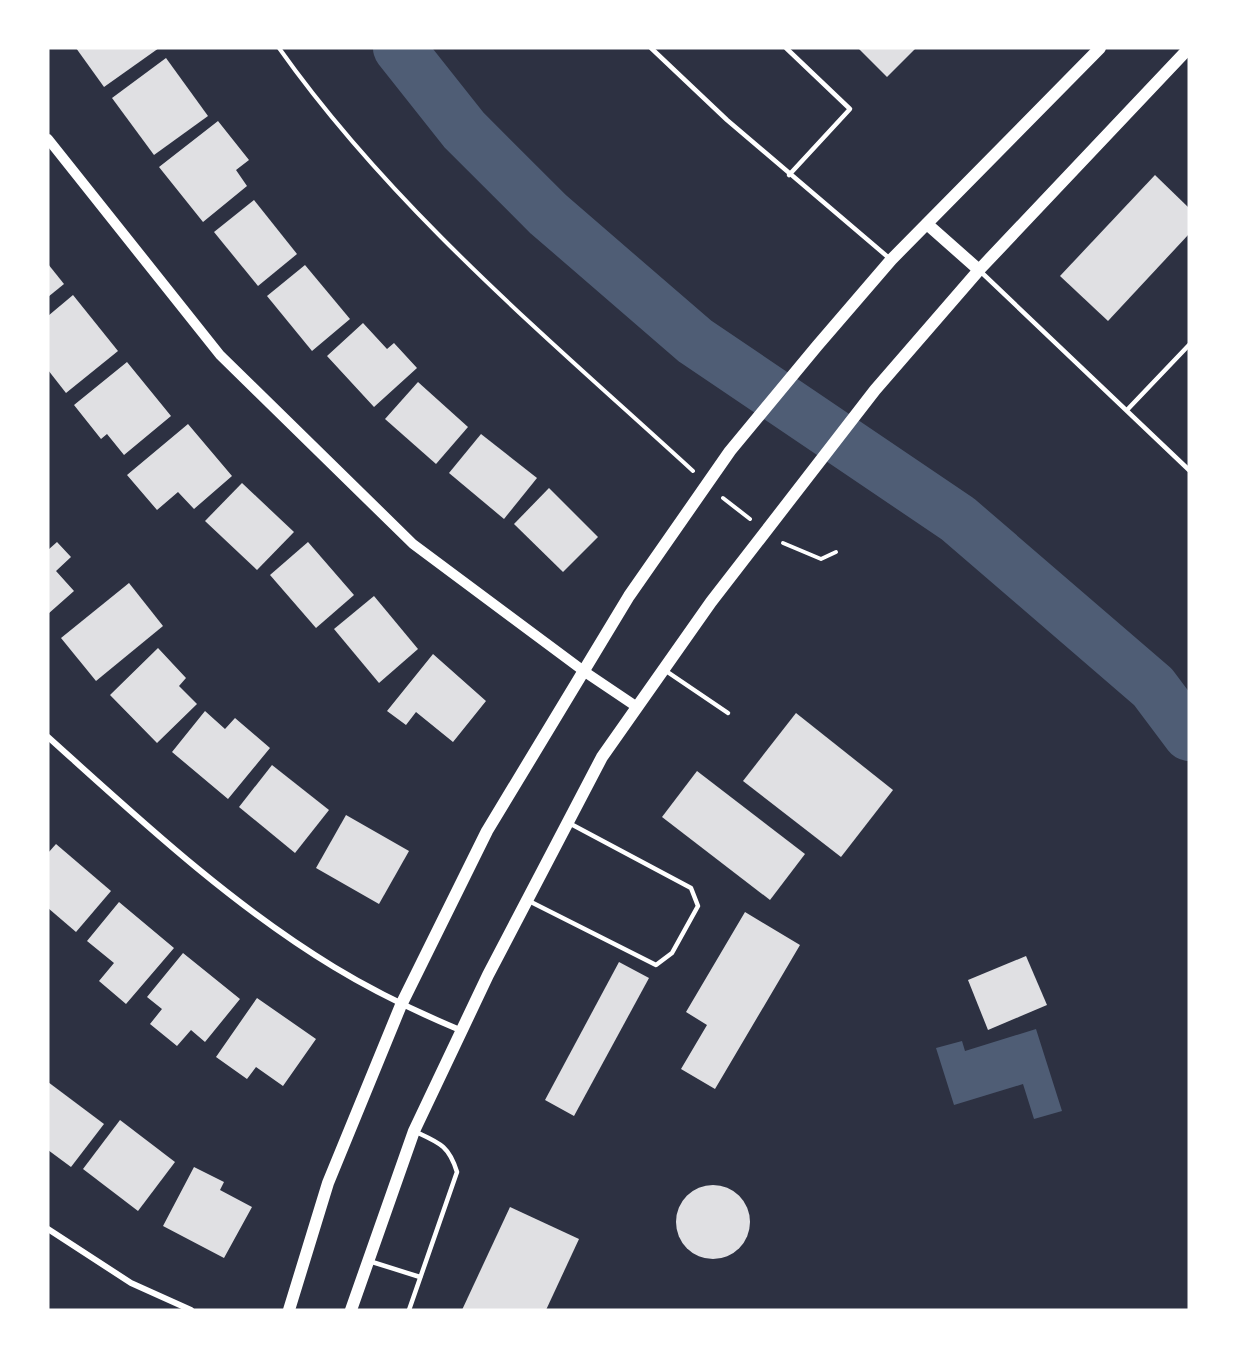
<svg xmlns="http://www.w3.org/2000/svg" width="1237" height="1358" font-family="Raleway,sans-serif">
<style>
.water{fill:#4f5d75}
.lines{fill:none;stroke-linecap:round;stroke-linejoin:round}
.river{stroke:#4f5d75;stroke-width:52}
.building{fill:#e0e0e3}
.path{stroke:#fff;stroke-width:4}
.service{stroke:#fff;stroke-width:4.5}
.minor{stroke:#fff;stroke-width:6}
.tertiary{stroke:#fff;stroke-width:10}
.secondary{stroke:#fff;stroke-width:12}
</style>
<rect width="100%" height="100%" fill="#2d3142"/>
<path class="water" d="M1036 1029 1062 1111 1034 1119 1023 1084 954 1105 936 1048 962 1041 965 1051Z"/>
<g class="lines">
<path class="river" d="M399 48 464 130 548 214 695 341 958 519 1153 687 1189 735"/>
</g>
<g class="building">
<path d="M76 48H159L104 87Z"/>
<path d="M858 48H916L887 77Z"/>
<path d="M166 58 208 116 154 155 112 98Z"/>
<path d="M218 121 249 160 236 170 247 186 203 222 159 167Z"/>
<path d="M1155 175 1189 208V234L1108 321 1060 276Z"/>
<path d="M254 200 297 254 258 286 214 232Z"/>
<path d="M48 264 64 284 48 297Z"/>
<path d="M305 265 350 319 312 351 267 296Z"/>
<path d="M73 295 118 351 66 393 48 370V316Z"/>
<path d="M363 323 387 349 394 343 417 368 374 407 327 356Z"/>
<path d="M127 362 171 416 124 455 107 434 101 439 74 405Z"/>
<path d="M418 382 468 427 436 464 385 419Z"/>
<path d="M188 424 232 476 194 509 178 492 157 510 127 475Z"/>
<path d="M481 434 537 478 504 519 449 473Z"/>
<path d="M242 483 294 532 257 570 205 521Z"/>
<path d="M549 488 598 537 563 572 514 524Z"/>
<path d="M57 542 71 557 56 571 74 591 48 614V550Z"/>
<path d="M308 542 354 595 316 628 270 575Z"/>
<path d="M129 583 163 626 96 681 61 638Z"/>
<path d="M374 596 418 649 379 683 334 629Z"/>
<path d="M158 648 186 678 179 686 197 704 157 743 110 695Z"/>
<path d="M433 654 486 701 453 742 416 712 406 725 387 711Z"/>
<path d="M205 711 225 729 235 718 270 748 228 799 172 752Z"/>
<path d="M796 713 893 790 841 857 743 781Z"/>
<path d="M272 765 329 810 295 853 239 807Z"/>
<path d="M697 771 805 854 770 900 662 817Z"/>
<path d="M346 815 409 851 379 904 316 868Z"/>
<path d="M56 844 111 891 76 932 48 908V853Z"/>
<path d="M119 902 174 948 126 1004 99 981 114 963 87 941Z"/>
<path d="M745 912 800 945 715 1089 681 1069 707 1025 686 1012Z"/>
<path d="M183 953 240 999 205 1042 191 1030 177 1046 150 1024 162 1009 147 997Z"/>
<path d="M1026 956 1047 1005 988 1030 968 980Z"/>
<path d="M619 962 649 978 574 1116 545 1100Z"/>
<path d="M257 998 316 1039 283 1086 256 1067 247 1079 216 1057Z"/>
<path d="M48 1082 104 1124 71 1167 48 1150Z"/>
<path d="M120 1120 175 1162 138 1211 83 1169Z"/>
<path d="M194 1167 224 1182 220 1190 252 1207 224 1258 163 1226Z"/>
<circle cx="713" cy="1222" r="37"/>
<path d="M510 1207 579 1239 546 1310H462Z"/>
</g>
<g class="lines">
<g class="path">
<path d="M279 48C392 208 549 339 693 471"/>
<path d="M723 498 750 519"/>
<path d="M783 543 821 559 836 552"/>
</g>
<g class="service">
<path d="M651 48 727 120 889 258"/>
<path d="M786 48 850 109 789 175"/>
<path d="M980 271 1189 470"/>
<path d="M1127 410 1189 345"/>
<path d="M666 671 728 713"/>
<path d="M527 900 656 965 672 953 698 906 691 888 569 823"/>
<path d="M369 1261 420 1277"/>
<path d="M409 1310 457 1172C449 1146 440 1143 416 1132"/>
</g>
<g class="minor">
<path d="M48 737C138 818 230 904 334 967 375 992 417 1012 460 1030"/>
<path d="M48 1229 131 1283 191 1310"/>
</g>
<path class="tertiary" d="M48 139 220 355 413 544 585 672 637 707"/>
<g class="secondary">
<path d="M927 224 979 270"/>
<path d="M289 1310 328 1183 401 1005 487 831 629 596 730 451 817 346 891 260 1100 48"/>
<path d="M351 1310 414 1131 488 975 602 757 711 602 875 390 979 270 1189 48"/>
</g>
</g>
<rect width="1237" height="1358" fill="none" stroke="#ffffff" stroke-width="99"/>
</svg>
